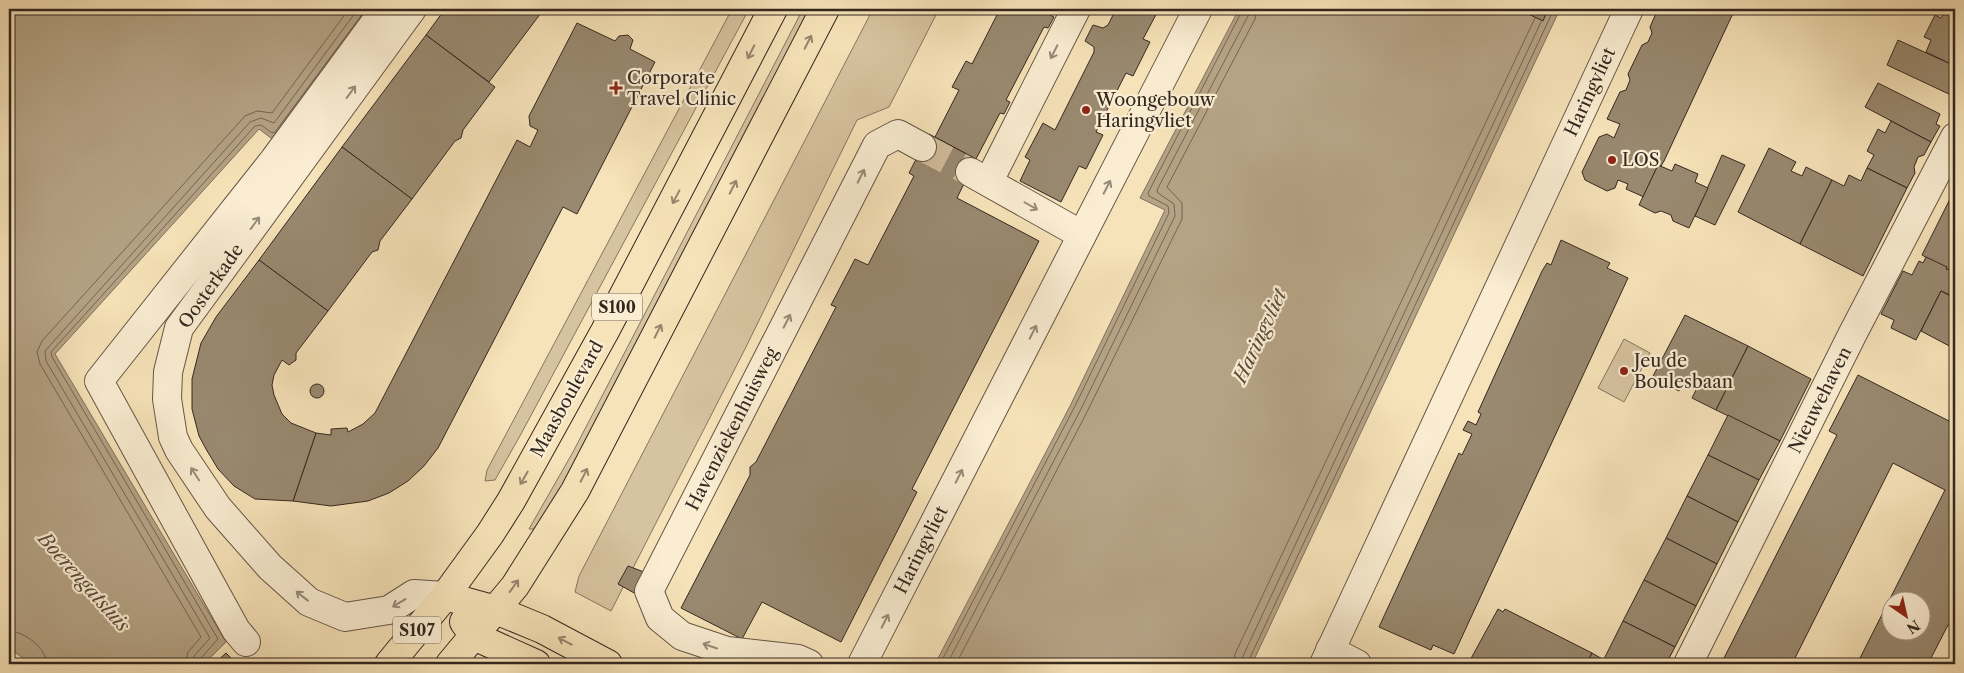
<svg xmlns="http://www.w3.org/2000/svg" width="1964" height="673" font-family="'Libre Caslon Text',serif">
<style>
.green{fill:#d6c39f;stroke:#857560}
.water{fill:#b5a385;stroke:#81715d}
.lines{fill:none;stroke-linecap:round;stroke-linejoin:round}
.shore{stroke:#746552;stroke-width:1}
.building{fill:#998970;stroke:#342720;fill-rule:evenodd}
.minor-tunnel{stroke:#d0bd9a;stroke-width:28;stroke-dasharray:28 14;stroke-linecap:butt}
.minor-casing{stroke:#655646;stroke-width:30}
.major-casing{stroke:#342720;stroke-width:30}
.minor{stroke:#faedd2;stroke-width:28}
.major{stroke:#f7e3b9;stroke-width:28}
.oneway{stroke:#96856c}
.oneway2{stroke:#978a79}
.poi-dot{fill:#8f2418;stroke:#faedd2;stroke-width:2}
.labels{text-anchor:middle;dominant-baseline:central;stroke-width:4.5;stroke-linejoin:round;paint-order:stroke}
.shield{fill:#faedd2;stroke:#6f6255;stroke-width:1}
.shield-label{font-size:16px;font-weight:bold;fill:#342720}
.poi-label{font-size:18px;fill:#342720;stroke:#faedd2;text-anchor:start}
.street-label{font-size:18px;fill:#342720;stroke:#faedd2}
.water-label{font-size:19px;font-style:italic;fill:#5b4c3e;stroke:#faedd2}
</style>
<rect width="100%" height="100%" fill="#f7e3b9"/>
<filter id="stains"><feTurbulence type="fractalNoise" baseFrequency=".004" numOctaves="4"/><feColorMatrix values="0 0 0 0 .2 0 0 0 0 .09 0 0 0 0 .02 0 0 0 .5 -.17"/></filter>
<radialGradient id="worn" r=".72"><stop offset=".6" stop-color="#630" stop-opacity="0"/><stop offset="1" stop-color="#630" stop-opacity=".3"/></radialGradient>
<g class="green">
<path d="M732 9H749L521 434 495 480 485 481 487 470Z"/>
<path d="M803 9H813L561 491 536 529H529L573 452Z"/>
<path d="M873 9H939L889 107 857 120 746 347 611 611 575 592 579 576Z"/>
<path d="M1624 339 1650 353 1624 402 1598 388Z"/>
</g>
<g class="water">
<path d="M9 9H372L275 141 259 129 55 354 226 642 204 664H31L9 648Z"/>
<path d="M1239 9H1560L1252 664H935L1070 406 1165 210 1140 198Z"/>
</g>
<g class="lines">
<g class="shore">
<path d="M9 631C24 631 46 648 47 664"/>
<path d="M185 664 188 652 201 637 40 364 37 352 42 341 245 116 257 111 272 113 349 9"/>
<path d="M192 664 194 656 210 638 46 361 45 351 250 122 261 118 274 123 358 9"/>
<path d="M198 664 200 659 218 639 52 357 51 352 255 126 261 125 272 133 275 132 366 9"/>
<path d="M940 664 1074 408 1169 213 1168 206 1149 196 1148 193 1243 9"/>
<path d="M947 664 1080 411 1175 216 1174 204 1158 193 1157 190 1248 16 1250 9"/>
<path d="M956 664 1086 414 1182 219V203L1167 187 1255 19 1257 9"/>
<path d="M1234 664 1235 654 1535 18"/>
<path d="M1241 664 1242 658 1541 22"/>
<path d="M1247 664 1554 9"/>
</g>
</g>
<g class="building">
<path d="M445 9H544L489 82 426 35Z"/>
<path d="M1000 9H1053L1050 15 1054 17 1048 28 1044 27 1006 100 1010 102 1004 114 1000 113 976 159 935 137 959 90 952 87 966 61 972 64Z"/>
<path d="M1116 9H1159L1143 39 1150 42 1133 76 1126 73 1096 132 1103 135 1086 169 1079 166 1061 202 1020 181 1030 160 1025 157 1043 123 1055 130 1094 52V47L1085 41 1093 25 1103 28 1108 25Z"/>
<path d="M1520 9H1548L1543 21 1520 10Z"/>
<path d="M1658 9H1735L1664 161 1661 166 1658 165 1644 197 1626 189 1628 184 1618 180 1615 188 1607 191 1585 180 1582 172 1599 137 1607 134 1614 138 1620 124 1607 119 1620 92 1626 90 1630 80 1628 74 1642 45 1648 42 1652 33 1650 27Z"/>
<path d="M1946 9H1955V66L1926 52 1931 40 1924 37 1935 15 1941 18Z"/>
<path d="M577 23 615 41 619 36 628 35 633 40 630 49 655 62 577 214 563 207 438 448 424 466 408 481 389 493 368 501 331 506 293 501 316 433 331 435V429L347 428 348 432 363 424 375 413 517 140 530 147 538 130 530 126 529 116Z"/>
<path d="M426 35 495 87 463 130 461 138 455 141 412 199 342 147Z"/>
<path d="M1898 40 1955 66V86L1951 95 1887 65Z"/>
<path d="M1878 83 1940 114 1936 124 1940 126 1931 142 1865 107Z"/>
<path d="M1891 121 1931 142 1924 155 1918 157 1914 167 1915 173 1907 188 1867 168 1874 155 1867 151 1878 129 1885 133Z"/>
<path d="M929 134 976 159 957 198 1039 241 912 489 917 492 841 642 762 602 742 639 681 608 750 475V467L756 462 836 307 831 305 855 259 868 265 914 176 909 173Z"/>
<path d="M342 147 412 199 380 241 378 250 372 252 328 311 259 260Z"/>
<path d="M1769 148 1796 162 1791 171 1802 176 1806 167 1832 180 1800 244 1738 212Z"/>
<path d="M1722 155 1745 165 1715 225 1695 216Z"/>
<path d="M1675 164 1698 174 1695 182 1708 188 1689 228 1673 221 1671 215 1661 211 1655 213 1639 205 1658 165 1672 171Z"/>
<path d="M1867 168 1907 188 1863 276 1800 244 1832 180 1844 186 1849 175 1861 181Z"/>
<path d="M1955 189V271L1952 272 1922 255Z"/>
<path d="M1561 240 1610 263 1607 268 1628 278 1454 654 1433 645 1431 650 1379 627 1459 453 1462 455 1472 434 1463 430 1468 421 1476 425 1481 414 1478 412 1542 271 1547 263 1551 265Z"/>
<path d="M1926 257 1947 267 1946 269 1955 271V289L1952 296 1941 291 1916 340 1891 328 1894 320 1881 314 1903 271 1912 275 1919 261 1923 263Z"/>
<path d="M259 260 328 311 296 353V360L289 365 282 360 274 375 272 385 274 395 282 414 291 423 316 433 293 501 255 499 234 486 218 469 206 449 199 436 192 409V379L201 343 216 317Z"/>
<path d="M1955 290V349L1921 331 1941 291 1952 297Z"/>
<path d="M1685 315 1748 346 1716 410 1692 398 1697 388 1684 382 1679 391 1652 378Z"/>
<path d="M1748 346 1811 379 1780 441 1716 410Z"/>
<path d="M1858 375 1955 424V629L1948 625 1928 664H1857L1945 490 1893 463 1792 664H1721L1837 435 1829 431ZM1892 600H1922V630H1892Z"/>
<circle cx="317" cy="391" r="7"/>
<path d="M1728 415 1780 441 1759 480 1708 455Z"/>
<path d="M1708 455 1759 480 1738 522 1687 496Z"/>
<path d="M1687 496 1738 522 1717 564 1666 538Z"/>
<path d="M1666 538 1717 564 1696 606 1644 580Z"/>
<path d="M628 566 644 572 636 594 618 584Z"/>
<path d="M1644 580 1696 606 1675 647 1623 621Z"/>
<path d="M1498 609 1503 612 1505 609 1592 653 1587 664H1468Z"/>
<path d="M1623 621 1675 647 1666 664H1610L1603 661Z"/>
<path d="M226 653 237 664H214Z"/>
<path d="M1592 653 1604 660 1610 664H1587Z"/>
</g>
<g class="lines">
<path class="minor-tunnel" d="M922 147 970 172"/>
<defs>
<g id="minor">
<path d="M412 9 179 328 168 372 167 399 173 437 179 450 218 508 270 567 309 602 345 617 389 610 414 594 445 596"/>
<path d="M970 172 1082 235"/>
<path d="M989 181 1076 9"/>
<path d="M246 642 236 630 99 381 274 160 385 9"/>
<path d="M1330 650 1357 664"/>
<path d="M809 664 798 659 727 651 682 636 660 618 649 591 877 145 898 134 922 147"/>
<path d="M862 664 1198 9"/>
<path d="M1324 664 1629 9"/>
<path d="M1688 664 1852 335 1955 137"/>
</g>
<g id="major">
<path d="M445 596 496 610 542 629 608 664"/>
<path d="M464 622 474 636 536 664"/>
<path d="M389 664 445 596 490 534 511 501 605 331 773 9"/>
<path d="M450 664 515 586 575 491 825 9"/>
</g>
</defs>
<use href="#minor" class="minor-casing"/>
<use href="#major" class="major-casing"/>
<use href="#minor" class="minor"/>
<use href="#major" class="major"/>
</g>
<defs><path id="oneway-shaft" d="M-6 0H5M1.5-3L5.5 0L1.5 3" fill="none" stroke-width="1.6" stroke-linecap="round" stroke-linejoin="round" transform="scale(1.25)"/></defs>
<g class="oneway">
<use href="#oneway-shaft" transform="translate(808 42) rotate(-63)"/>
<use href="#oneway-shaft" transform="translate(751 52) rotate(117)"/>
<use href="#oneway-shaft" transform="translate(733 187) rotate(-63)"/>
<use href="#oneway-shaft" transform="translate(676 197) rotate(118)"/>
<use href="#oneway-shaft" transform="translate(658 331) rotate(-63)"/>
<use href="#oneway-shaft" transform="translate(584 475) rotate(-63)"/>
<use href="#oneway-shaft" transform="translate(524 478) rotate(120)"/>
<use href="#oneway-shaft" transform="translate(514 586) rotate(-54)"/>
<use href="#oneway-shaft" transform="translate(565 641) rotate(-152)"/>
</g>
<g class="oneway2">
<use href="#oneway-shaft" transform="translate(1054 52) rotate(117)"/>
<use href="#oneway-shaft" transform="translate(351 92) rotate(-54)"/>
<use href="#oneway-shaft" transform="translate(861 176) rotate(-63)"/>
<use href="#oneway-shaft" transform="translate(1107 187) rotate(-63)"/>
<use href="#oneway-shaft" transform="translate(1031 206) rotate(30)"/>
<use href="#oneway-shaft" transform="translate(255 223) rotate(-54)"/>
<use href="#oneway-shaft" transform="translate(787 321) rotate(-63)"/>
<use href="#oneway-shaft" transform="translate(1033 332) rotate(-63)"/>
<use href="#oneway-shaft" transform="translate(195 474) rotate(-123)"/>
<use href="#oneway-shaft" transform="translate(959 476) rotate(-63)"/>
<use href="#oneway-shaft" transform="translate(302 596) rotate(-142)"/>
<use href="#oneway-shaft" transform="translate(399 603) rotate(149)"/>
<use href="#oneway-shaft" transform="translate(885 621) rotate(-63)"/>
<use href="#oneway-shaft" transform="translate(710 646) rotate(-161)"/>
</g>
<g class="poi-dot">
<path d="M613.5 80.5h5v5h5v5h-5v5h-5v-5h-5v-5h5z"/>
<circle cx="1086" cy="110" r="5"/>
<circle cx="1612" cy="160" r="5"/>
<circle cx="1624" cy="371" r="5"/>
</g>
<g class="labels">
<g class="shield">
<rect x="592" y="293.5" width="50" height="27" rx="4"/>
<rect x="393" y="616.5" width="48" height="27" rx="4"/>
</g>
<g class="shield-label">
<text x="617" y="307">S100</text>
<text x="417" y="630">S107</text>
</g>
<g class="poi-label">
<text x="627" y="78">Corporate<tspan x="627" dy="21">Travel Clinic</tspan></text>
<text x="1096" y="100">Woongebouw<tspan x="1096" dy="21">Haringvliet</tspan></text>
<text x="1622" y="160">LOS</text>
<text x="1634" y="361">Jeu de<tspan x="1634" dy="21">Boulesbaan</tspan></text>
</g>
<g class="street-label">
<text transform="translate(1590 92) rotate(-65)">Haringvliet</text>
<text transform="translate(211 286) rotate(-55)">Oosterkade</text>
<text transform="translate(567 399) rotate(-61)">Maasboulevard</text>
<text transform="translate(1820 400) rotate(-63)">Nieuwehaven</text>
<text transform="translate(732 429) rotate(-63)">Havenziekenhuisweg</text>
<text transform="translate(921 550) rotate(-63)">Haringvliet</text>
</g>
<g class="water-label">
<text transform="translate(1260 336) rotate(-65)">Haringvliet</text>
<text transform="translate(84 582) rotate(48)">Boerengatsluis</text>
</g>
</g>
<rect width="1964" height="673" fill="none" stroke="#f7e3b9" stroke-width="30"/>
<rect x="10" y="10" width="1944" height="653" fill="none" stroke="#342720" stroke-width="2.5"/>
<rect x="15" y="15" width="1934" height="643" fill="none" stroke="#342720"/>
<g transform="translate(1906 616) rotate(146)"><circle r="24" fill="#faedd2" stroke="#ab9e8b"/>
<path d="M0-4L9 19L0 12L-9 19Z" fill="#8f2418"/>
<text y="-8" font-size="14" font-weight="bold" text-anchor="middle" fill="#342720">N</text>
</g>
<rect width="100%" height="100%" filter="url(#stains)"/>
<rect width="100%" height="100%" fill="url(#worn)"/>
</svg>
